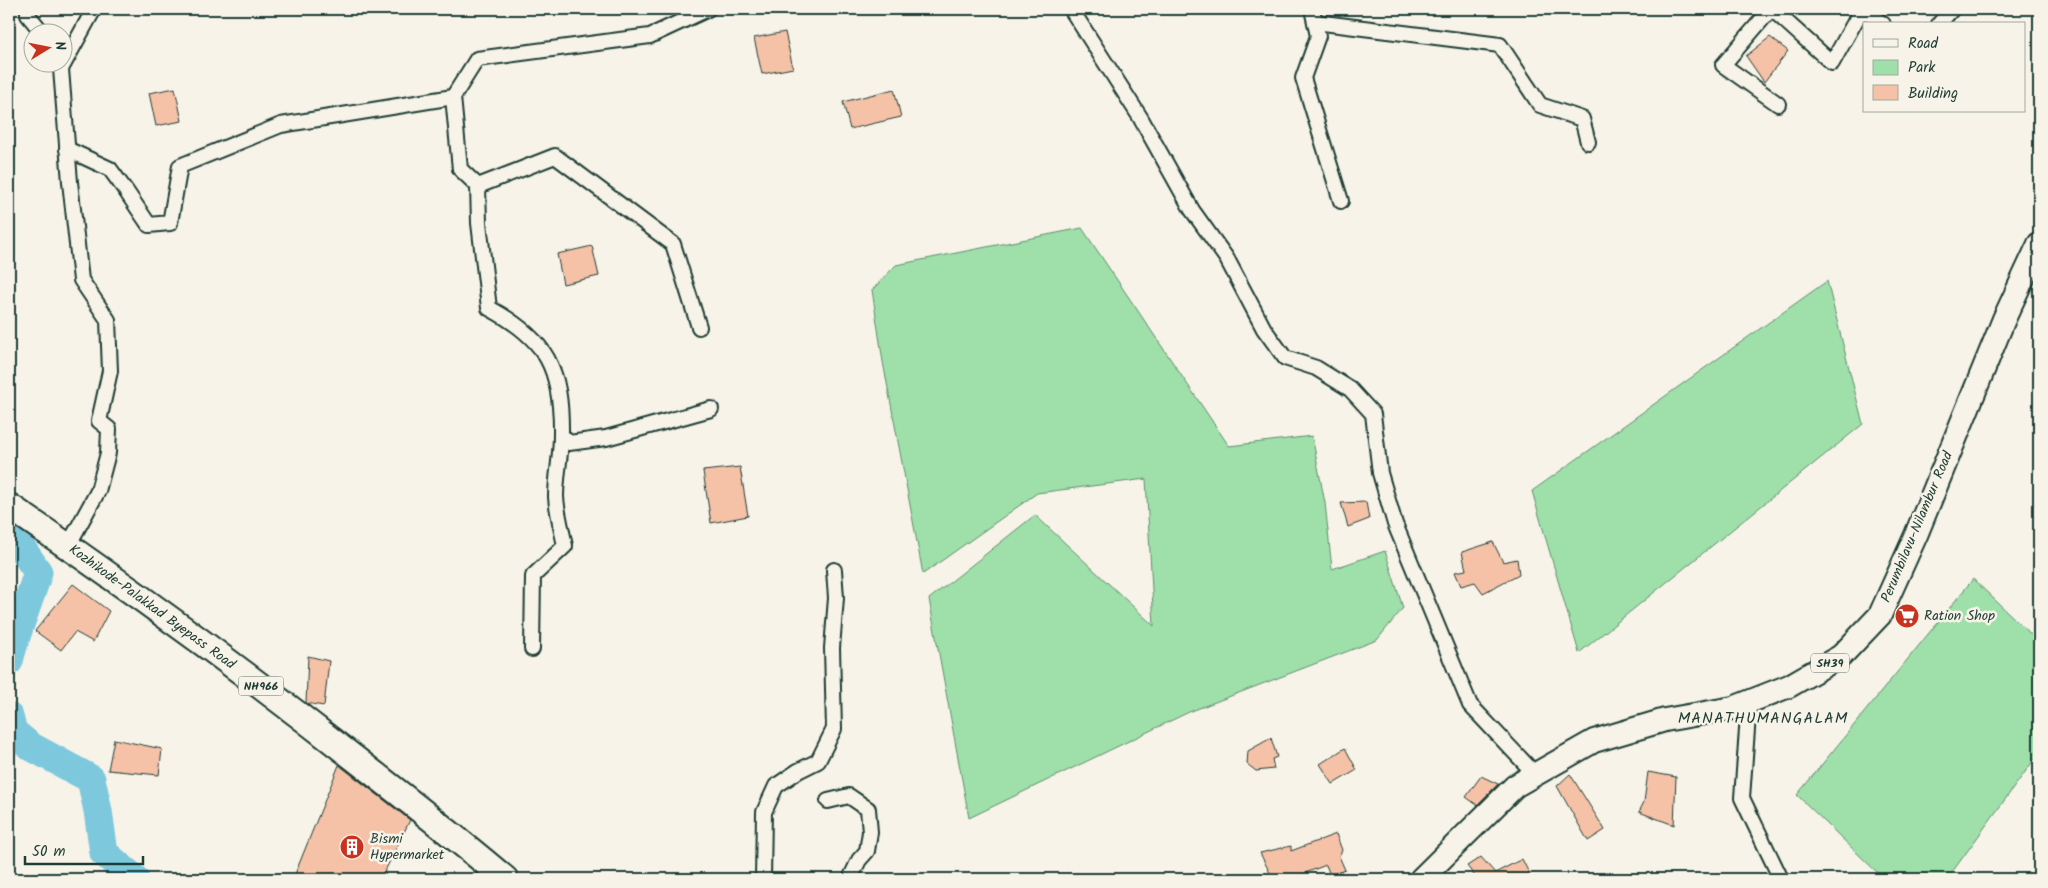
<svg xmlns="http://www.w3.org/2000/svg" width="2048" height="888" font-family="Kalam,sans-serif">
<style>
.green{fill:#9fdfa9;stroke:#5f8e6e}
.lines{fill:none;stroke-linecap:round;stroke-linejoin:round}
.river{stroke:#7dc8dd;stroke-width:29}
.building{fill:#f5c1a7;stroke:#1f3d34}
.street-casing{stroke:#1f3d34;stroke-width:18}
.primary-casing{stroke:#1f3d34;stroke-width:26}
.highway-casing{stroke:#1f3d34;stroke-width:29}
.street{stroke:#f7f3e8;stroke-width:14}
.primary{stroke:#f7f3e8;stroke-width:22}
.highway{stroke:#f7f3e8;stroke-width:25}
.labels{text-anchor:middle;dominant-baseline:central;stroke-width:5;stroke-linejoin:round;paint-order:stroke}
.shield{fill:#f7f3e8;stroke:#60746a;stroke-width:1}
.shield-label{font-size:12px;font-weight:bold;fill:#1f3d34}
.street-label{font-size:14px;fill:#1f3d34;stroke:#f7f3e8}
.poi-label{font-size:14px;fill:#1f3d34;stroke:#f7f3e8;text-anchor:start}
.quarter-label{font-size:16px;letter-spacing:1px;fill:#1f3d34;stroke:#f7f3e8}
</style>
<rect width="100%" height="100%" fill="#f7f3e8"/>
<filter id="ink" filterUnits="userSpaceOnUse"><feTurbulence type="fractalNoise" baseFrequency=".02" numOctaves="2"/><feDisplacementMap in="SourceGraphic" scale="10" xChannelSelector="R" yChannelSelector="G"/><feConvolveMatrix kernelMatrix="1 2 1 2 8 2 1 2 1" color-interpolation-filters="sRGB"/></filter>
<g filter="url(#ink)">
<g class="green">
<path d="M1082 228 1229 446 1312 436 1325 503 1332 569 1385 551 1403 608 1377 640 1189 712 969 818 929 599 1035 515 1154 626 1146 479 1037 493 923 574 883 362 872 290 896 265Z"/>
<path d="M1827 281 1863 424 1579 653 1532 491Z"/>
<path d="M1973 579 2039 642V753L1947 879H1884L1797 795Z"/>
</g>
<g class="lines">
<g class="river">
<path d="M9 539 20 546 38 572C29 602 16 631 9 661"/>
<path d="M9 717 13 732 30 746 91 779 98 811 104 853 135 879"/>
</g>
</g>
<g class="building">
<path d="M785 32 793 68 762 74 754 38Z"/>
<path d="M1770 37 1788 51 1764 82 1746 56Z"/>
<path d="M175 88 182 121 156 126 149 93Z"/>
<path d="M894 89 901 117 850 129 843 102Z"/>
<path d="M592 246 599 276 563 284 557 254Z"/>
<path d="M740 467 748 516 711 523 703 471Z"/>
<path d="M1366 502 1369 519 1348 527 1341 503Z"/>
<path d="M1493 542 1503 562 1517 559 1519 574 1483 593 1475 582 1461 586 1455 572 1466 570 1462 552Z"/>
<path d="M73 584 109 611 93 642 75 632 61 650 35 631Z"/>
<path d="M308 656 329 661 324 706 306 703Z"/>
<path d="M1271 738 1277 757 1272 759 1274 769 1256 771 1247 764 1248 751Z"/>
<path d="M114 739 162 749 159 775 108 770Z"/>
<path d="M1345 748 1357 770 1333 784 1320 764Z"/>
<path d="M339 765 410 820 381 879H293Z"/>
<path d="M1648 772 1676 777 1674 825 1639 812 1644 802Z"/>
<path d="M1570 774 1605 830 1588 841 1557 786Z"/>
<path d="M1481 776 1498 784 1477 805 1466 797Z"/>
<path d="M1336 834 1342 850 1339 856 1345 870 1330 875 1326 865 1290 879H1273L1260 853 1291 846V851Z"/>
<path d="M1481 857 1495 873 1522 859 1532 879H1477L1467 866Z"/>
</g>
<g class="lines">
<defs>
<g id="street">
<path d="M28 9V15L42 32"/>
<path d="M1071 9 1140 117 1192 210 1227 259 1264 329 1285 358 1316 368 1350 389 1373 414 1380 473 1395 524 1470 705 1535 774"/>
<path d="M1312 9 1318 36 1303 78 1341 201"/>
<path d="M1771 9 1723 65 1778 104"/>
<path d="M1772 9 1832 63 1862 9 1883 24"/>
<path d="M1315 22 1500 45 1540 105 1582 119 1588 142"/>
<path d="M1939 24 1952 9"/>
<path d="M67 149 110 169 126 191 149 225 170 223 180 166 281 125 453 97"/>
<path d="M478 186 479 223 489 308C547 339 562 369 561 435 561 456 556 476 556 497 557 513 562 530 565 546L533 576 532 649"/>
<path d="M699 327 673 244 555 156 478 186 460 169 453 97 477 59 650 36 708 9"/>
<path d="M561 435 569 443 606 438 711 409"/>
<path d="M68 546 98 491 108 453 109 429 99 421 110 371 108 320 81 280 70 182 61 69 94 9"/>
<path d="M1749 702 1742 798 1781 879"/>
<path d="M828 801 849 796 868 809 870 832 867 851 859 860 850 879"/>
<path d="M763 879 764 812 776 786 798 771 818 761 834 729 832 648 836 598 834 570"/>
</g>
<path id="primary" d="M1421 879 1515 786 1594 741 1665 720 1733 708 1789 686 1841 656 1880 615 1916 535 2004 319 2039 244"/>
<path id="highway" d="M9 506C127 586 242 670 354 758 405 798 456 837 505 879"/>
</defs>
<use href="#street" class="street-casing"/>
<use href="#primary" class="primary-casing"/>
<use href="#highway" class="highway-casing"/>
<use href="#street" class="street"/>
<use href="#primary" class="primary"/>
<use href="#highway" class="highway"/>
</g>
</g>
<defs>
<symbol id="supermarket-disc" viewBox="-11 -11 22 22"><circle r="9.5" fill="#c8321e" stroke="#f7f3e8"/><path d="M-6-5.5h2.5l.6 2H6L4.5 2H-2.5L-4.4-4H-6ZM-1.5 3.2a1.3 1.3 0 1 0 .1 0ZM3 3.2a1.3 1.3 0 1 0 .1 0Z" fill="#fff"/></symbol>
<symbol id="building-disc" viewBox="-11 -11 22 22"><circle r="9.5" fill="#c8321e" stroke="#f7f3e8"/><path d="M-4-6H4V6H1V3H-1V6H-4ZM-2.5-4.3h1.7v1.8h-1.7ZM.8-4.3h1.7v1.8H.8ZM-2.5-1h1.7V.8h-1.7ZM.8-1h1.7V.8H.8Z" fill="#fff"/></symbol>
</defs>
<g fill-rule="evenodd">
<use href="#supermarket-disc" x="1893" y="602" width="28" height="28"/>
<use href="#building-disc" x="338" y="833" width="28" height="28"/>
</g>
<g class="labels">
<g class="shield">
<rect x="1811" y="653.5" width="38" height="19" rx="4"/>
<rect x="238.5" y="676.5" width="45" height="19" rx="4"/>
</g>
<g class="shield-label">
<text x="1830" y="663">SH39</text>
<text x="261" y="686">NH966</text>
</g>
<g class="street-label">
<text transform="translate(1917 527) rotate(-67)">Perumbilavu-Nilambur Road</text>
<text transform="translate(152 607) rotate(36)">Kozhikode-Palakkad Byepass Road</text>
</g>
<g class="poi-label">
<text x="1924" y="616">Ration Shop</text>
<text x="370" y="839">Bismi<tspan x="370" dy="16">Hypermarket</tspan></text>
</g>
<g class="quarter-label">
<text x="1763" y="718">MANATHUMANGALAM</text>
</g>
</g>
<rect width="2048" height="888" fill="none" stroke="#f7f3e8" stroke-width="30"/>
<rect x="15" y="15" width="2018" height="858" fill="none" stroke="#1f3d34" stroke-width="2" filter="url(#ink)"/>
<rect x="1863" y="22" width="162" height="90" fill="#f7f3e8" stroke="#a1aaa0"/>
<rect x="1873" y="39" width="25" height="8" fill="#f7f3e8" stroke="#a1aaa0"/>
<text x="1908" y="48" font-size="15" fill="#1f3d34">Road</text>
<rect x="1873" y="60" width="25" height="15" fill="#9fdfa9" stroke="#a1aaa0"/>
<text x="1908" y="72" font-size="15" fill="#1f3d34">Park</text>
<rect x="1873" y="85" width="25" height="15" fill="#f5c1a7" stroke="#a1aaa0"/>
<text x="1908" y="98" font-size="15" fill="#1f3d34">Building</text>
<g transform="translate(48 48) rotate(80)"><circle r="24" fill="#f7f3e8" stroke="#a1aaa0"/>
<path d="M0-4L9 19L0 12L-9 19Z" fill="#c8321e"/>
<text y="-8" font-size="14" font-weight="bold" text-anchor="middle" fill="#1f3d34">N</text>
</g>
<path d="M25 856v8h118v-8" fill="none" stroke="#1f3d34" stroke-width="2.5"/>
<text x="32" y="856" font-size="15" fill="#1f3d34" stroke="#f7f3e8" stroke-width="4" paint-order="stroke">50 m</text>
</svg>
